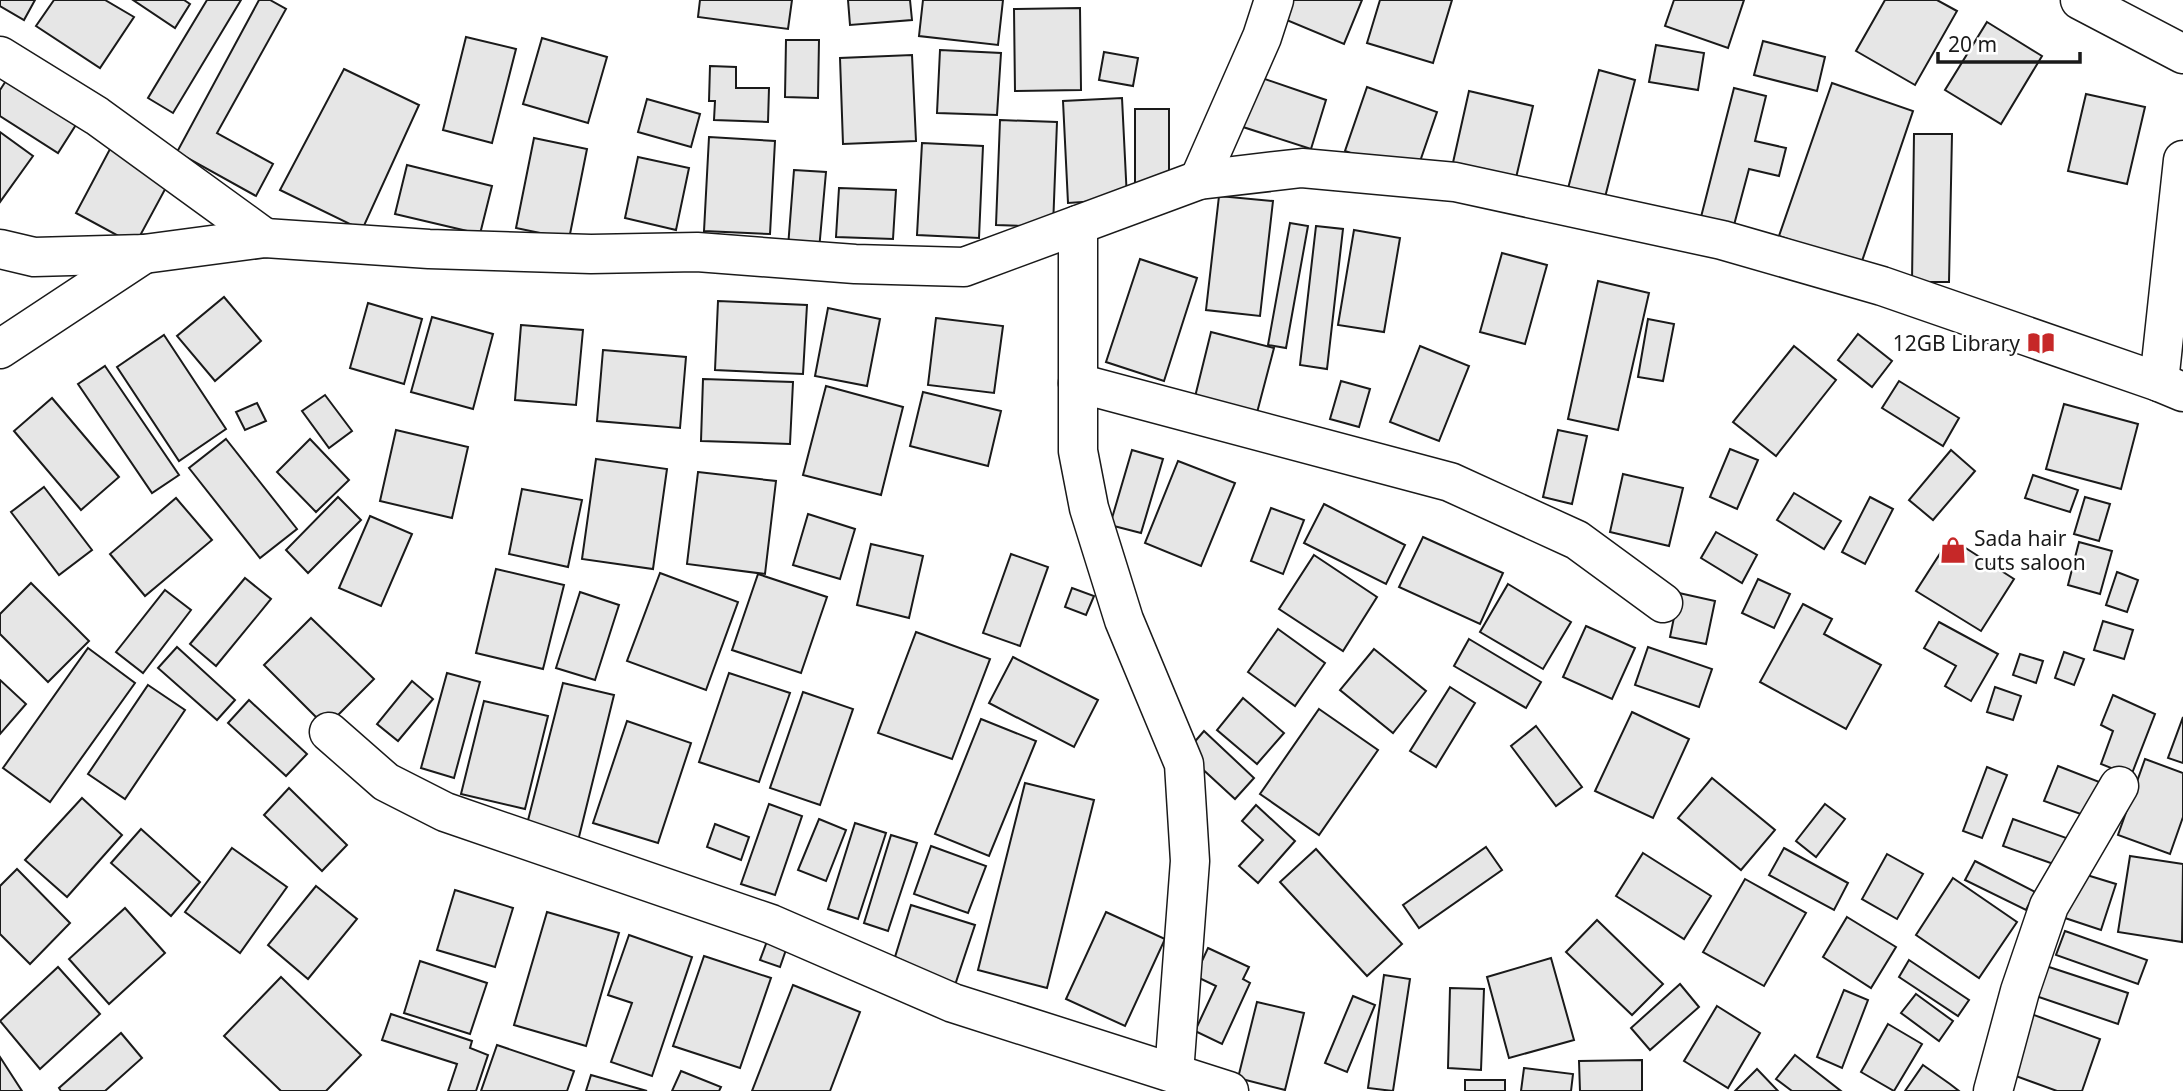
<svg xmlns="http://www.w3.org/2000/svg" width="2183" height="1091" font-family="'Noto Sans',sans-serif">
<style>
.building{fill:#e6e6e6;stroke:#1a1a1a;stroke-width:2}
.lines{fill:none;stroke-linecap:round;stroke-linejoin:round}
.minor-casing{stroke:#1a1a1a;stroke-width:41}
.minor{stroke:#fff;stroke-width:38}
.labels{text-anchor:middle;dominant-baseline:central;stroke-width:5;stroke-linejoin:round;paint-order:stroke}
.poi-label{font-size:21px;fill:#1a1a1a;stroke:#fff;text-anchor:end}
</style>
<rect width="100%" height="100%" fill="#fff"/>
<g class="building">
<path d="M0 0H35L24 20 0 6Z"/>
<path d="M54 0H105L134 17 100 68 36 26Z"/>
<path d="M133 0H184L190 4 175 28Z"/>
<path d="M207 0H241L173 113 148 98Z"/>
<path d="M259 0H270L286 9 217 133 273 164 256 196 177 152Z"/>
<path d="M700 0H792L788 29 698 17Z"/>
<path d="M848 0H910L912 20 850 25Z"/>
<path d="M923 0H1003L998 45 919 36Z"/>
<path d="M1284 0H1362L1344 44 1277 16Z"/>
<path d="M1380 0H1452L1433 63 1367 43Z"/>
<path d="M1674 0H1744L1728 48 1665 26Z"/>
<path d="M1885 0H1937L1957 11 1915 85 1856 51Z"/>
<path d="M1080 8 1081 90 1015 91 1014 9Z"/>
<path d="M1987 22 2042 56 2001 124 1945 90Z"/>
<path d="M466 37 516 49 492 143 443 130Z"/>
<path d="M542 38 607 57 588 123 523 104Z"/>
<path d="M786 40H819L818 98 785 97Z"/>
<path d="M1763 41 1825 57 1817 91 1754 75Z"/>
<path d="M1656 45 1704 53 1698 90 1649 82Z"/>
<path d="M940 50 1001 53 997 115 937 113Z"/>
<path d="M1104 52 1138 58 1133 86 1099 80Z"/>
<path d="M912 55 916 141 843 144 840 58Z"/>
<path d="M710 66 736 67V88H769L768 122 714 120 715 101H709Z"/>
<path d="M344 69 419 105 362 230 280 190Z"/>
<path d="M1599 70 1635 80 1602 209 1565 200Z"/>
<path d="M9 76 79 120 58 153 0 116V90Z"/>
<path d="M1259 77 1326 100 1311 149 1243 127Z"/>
<path d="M1832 83 1913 111 1861 264 1779 236Z"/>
<path d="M1367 87 1437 112 1415 176 1345 151Z"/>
<path d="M1734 88 1766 96 1755 141 1786 148 1779 176 1749 169 1734 225 1701 217Z"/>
<path d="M1469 91 1533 106 1515 182 1452 167Z"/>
<path d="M2086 94 2145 107 2127 184 2068 171Z"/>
<path d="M1122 98 1127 199 1068 203 1063 101Z"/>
<path d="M647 99 700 114 691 147 638 132Z"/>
<path d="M1135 109H1169V186L1135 185Z"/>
<path d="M1000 120 1057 122 1053 227 996 225Z"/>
<path d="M0 132 33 156 0 202Z"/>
<path d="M1914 134H1952L1949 282H1912Z"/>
<path d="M709 137 775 141 770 234 704 231Z"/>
<path d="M534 138 587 149 569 239 516 228Z"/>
<path d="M922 143 983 146 979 238 917 235Z"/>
<path d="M110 149 169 182 135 245 76 213Z"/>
<path d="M638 157 689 168 676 230 625 218Z"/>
<path d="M407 165 492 186 480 234 395 214Z"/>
<path d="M794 170 826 172 819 250 788 247Z"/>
<path d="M839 188 896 190 893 239 836 237Z"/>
<path d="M1219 196 1273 201 1260 316 1206 310Z"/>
<path d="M1290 223 1308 226 1286 348 1268 345Z"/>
<path d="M1316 226 1343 229 1327 369 1300 365Z"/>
<path d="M1354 230 1400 238 1384 332 1338 325Z"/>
<path d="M1502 253 1547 265 1525 344 1480 332Z"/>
<path d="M1140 259 1197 278 1164 381 1106 362Z"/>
<path d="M1598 281 1649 293 1618 430 1568 419Z"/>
<path d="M224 297 261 341 215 381 177 336Z"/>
<path d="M718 301 807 305 803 374 715 370Z"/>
<path d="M368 303 422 319 404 384 350 368Z"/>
<path d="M828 308 880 319 867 386 815 376Z"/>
<path d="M432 317 493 334 473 409 411 392Z"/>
<path d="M936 318 1003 326 994 393 928 385Z"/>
<path d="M1648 319 1674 324 1663 381 1638 377Z"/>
<path d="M521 325 583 330 576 405 515 400Z"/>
<path d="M1211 332 1274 348 1254 424 1192 409Z"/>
<path d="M1858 334 1892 361 1872 387 1838 360Z"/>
<path d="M164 335 226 429 179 461 117 367Z"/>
<path d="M1420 346 1469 366 1439 441 1390 422Z"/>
<path d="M1794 346 1836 380 1776 456 1733 422Z"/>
<path d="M603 350 686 357 680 428 597 421Z"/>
<path d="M105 366 179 475 152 493 78 384Z"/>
<path d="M703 379 793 382 790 444 701 441Z"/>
<path d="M1341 381 1370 389 1359 427 1330 419Z"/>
<path d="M1899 381 1959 418 1943 446 1882 408Z"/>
<path d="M826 386 903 407 881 495 803 475Z"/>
<path d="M923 392 1001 411 988 466 910 446Z"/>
<path d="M325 395 352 431 329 448 302 411Z"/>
<path d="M52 398 119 477 81 510 14 431Z"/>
<path d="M257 403 266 421 245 430 236 412Z"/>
<path d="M2064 404 2138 424 2121 489 2046 469Z"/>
<path d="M396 430 468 447 452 518 380 501Z"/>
<path d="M1558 430 1587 436 1572 504 1543 497Z"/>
<path d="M226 439 297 529 260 558 189 468Z"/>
<path d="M310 439 349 480 316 512 277 472Z"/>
<path d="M1730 449 1758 460 1737 509 1710 497Z"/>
<path d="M1132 450 1163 459 1141 533 1110 525Z"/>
<path d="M1951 450 1975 471 1933 520 1909 500Z"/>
<path d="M596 459 667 469 653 569 582 559Z"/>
<path d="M1178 461 1235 483 1201 566 1145 543Z"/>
<path d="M698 472 776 481 765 574 687 564Z"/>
<path d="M1623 474 1683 488 1669 546 1610 532Z"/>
<path d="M2033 475 2078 490 2070 512 2025 498Z"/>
<path d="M44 487 92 550 59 575 11 512Z"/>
<path d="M522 489 582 500 568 567 509 554Z"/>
<path d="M1794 493 1841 521 1824 549 1777 520Z"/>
<path d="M338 497 361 520 308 573 286 550Z"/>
<path d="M1870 497 1893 509 1865 564 1842 552Z"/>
<path d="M2085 497 2110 504 2099 541 2074 534Z"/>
<path d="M176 498 212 540 145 596 110 554Z"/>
<path d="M1324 504 1405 545 1386 584 1304 543Z"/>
<path d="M1271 508 1304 520 1283 574 1251 561Z"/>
<path d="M808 514 855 529 840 579 793 565Z"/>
<path d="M370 516 412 534 381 606 339 588Z"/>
<path d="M1716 532 1757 555 1742 583 1701 558Z"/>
<path d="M1423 537 1503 573 1480 624 1399 587Z"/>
<path d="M1950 538 2014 579 1981 631 1916 591Z"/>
<path d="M2079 542 2112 551 2100 594 2068 585Z"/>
<path d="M871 544 923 556 909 618 857 605Z"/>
<path d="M1011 554 1048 567 1020 646 983 633Z"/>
<path d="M1314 555 1377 597 1343 651 1279 609Z"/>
<path d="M496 569 564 585 543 669 476 653Z"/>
<path d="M2117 572 2138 580 2127 612 2106 605Z"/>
<path d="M660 573 738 602 706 690 627 661Z"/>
<path d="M758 574 827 597 801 673 732 650Z"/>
<path d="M245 578 271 599 216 666 190 644Z"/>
<path d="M1758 579 1790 594 1774 628 1742 613Z"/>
<path d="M31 583 89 641 48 682 0 634V614Z"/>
<path d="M1508 584 1571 622 1543 669 1480 632Z"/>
<path d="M1072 588 1094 596 1086 615 1065 607Z"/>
<path d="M165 590 191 610 143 673 116 652Z"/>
<path d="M580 592 619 605 595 680 556 668Z"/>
<path d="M1679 593 1715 601 1706 644 1670 637Z"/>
<path d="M1803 604 1832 619 1824 634 1881 665 1846 729 1760 682Z"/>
<path d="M311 618 374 679 326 727 264 665Z"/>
<path d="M2103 621 2133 630 2124 659 2094 650Z"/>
<path d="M1939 622 1998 654 1971 701 1945 686 1956 666 1924 648Z"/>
<path d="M1586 626 1635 648 1612 699 1563 677Z"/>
<path d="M1278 629 1325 663 1295 706 1248 672Z"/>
<path d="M916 632 990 659 952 759 878 733Z"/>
<path d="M1469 639 1541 682 1526 708 1454 666Z"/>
<path d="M177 647 235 700 217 720 158 668Z"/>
<path d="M1648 647 1712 669 1699 707 1635 685Z"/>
<path d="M88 648 135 683 50 802 3 768Z"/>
<path d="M1374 649 1426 691 1393 733 1340 690Z"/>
<path d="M2064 652 2084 659 2074 685 2055 678Z"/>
<path d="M2020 654 2043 661 2036 683 2013 675Z"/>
<path d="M1013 657 1098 700 1074 747 989 703Z"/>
<path d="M447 673 480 682 454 778 421 768Z"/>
<path d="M729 673 790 693 759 782 699 762Z"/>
<path d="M0 680 26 704 0 734Z"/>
<path d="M412 681 433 699 398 741 377 724Z"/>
<path d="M563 683 614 695 577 845 525 832Z"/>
<path d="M148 685 185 710 125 799 88 774Z"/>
<path d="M1450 687 1475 703 1436 767 1410 751Z"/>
<path d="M1995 687 2021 696 2013 720 1987 712Z"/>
<path d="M803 692 853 709 820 805 770 788Z"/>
<path d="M2113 695 2155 714 2131 776 2101 764 2113 731 2101 725Z"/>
<path d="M1243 698 1284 733 1257 764 1217 730Z"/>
<path d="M249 700 307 754 286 776 228 723Z"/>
<path d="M484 701 548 716 525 809 461 794Z"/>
<path d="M1319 709 1378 750 1319 835 1260 794Z"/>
<path d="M1632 712 1689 739 1653 818 1595 791Z"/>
<path d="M2183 717V763L2168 758Z"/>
<path d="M981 719 1036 741 989 856 935 834Z"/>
<path d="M627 721 691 743 658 843 593 823Z"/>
<path d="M1536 726 1582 787 1556 806 1511 746Z"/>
<path d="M1204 731 1254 778 1235 799 1185 753Z"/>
<path d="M2145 759 2183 773V817L2170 854 2118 835Z"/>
<path d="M2058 766 2102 783 2089 817 2044 801Z"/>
<path d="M1987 767 2007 775 1982 838 1963 831Z"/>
<path d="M1712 778 1775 830 1741 870 1678 818Z"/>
<path d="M1025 783 1094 800 1047 988 978 970Z"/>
<path d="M289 788 347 845 322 871 264 815Z"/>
<path d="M82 798 122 835 67 897 25 860Z"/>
<path d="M769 804 802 816 775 895 741 884Z"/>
<path d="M1825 804 1845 819 1816 857 1796 841Z"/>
<path d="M1256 805 1295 841 1258 883 1239 866 1263 840 1242 821Z"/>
<path d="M819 819 846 830 826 881 798 870Z"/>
<path d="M2013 819 2072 840 2062 867 2003 846Z"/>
<path d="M855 823 886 833 858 919 828 909Z"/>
<path d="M715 824 749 837 741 860 707 847Z"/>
<path d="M141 829 200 882 171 916 111 863Z"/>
<path d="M891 835 917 843 888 931 864 923Z"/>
<path d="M931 846 986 866 968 913 914 894Z"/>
<path d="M1486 847 1502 870 1419 928 1403 905Z"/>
<path d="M232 848 287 887 240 953 185 912Z"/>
<path d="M1784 848 1848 883 1834 910 1769 875Z"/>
<path d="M1316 849 1402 944 1367 976 1280 882Z"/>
<path d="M1643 853 1711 896 1684 939 1616 896Z"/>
<path d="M1887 854 1923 874 1897 919 1862 899Z"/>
<path d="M2130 856 2183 864 2182 942 2118 932Z"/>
<path d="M1975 861 2035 892 2026 910 1965 880Z"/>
<path d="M17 869 70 923 30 964 0 934V886Z"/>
<path d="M2077 872 2116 884 2101 930 2062 917Z"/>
<path d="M1953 878 2017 922 1979 978 1916 935Z"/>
<path d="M1745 879 1806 913 1764 986 1703 952Z"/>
<path d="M316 886 357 919 308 979 268 945Z"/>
<path d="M455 890 513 908 495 967 437 950Z"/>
<path d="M911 905 975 925 955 985 895 957Z"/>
<path d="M125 908 165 953 109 1004 69 959Z"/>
<path d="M547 912 619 933 586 1046 514 1025Z"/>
<path d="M1106 912 1165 939 1125 1026 1066 999Z"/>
<path d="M1847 917 1896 947 1871 988 1823 957Z"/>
<path d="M1597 920 1663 984 1632 1015 1566 952Z"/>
<path d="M2065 931 2147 960 2138 984 2056 955Z"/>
<path d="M629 935 692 957 652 1076 611 1062 632 1003 608 995Z"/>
<path d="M769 936 788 944 780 967 760 960Z"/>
<path d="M1208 948 1249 967 1243 979 1250 983 1222 1044 1195 1031 1216 986 1195 976Z"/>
<path d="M704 956 771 978 740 1068 673 1046Z"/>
<path d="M1551 958 1574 1040 1509 1058 1487 977Z"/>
<path d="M1909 960 1969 1000 1958 1016 1899 977Z"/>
<path d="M420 961 487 983 470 1034 404 1013Z"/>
<path d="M2043 965 2128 993 2118 1024 2033 995Z"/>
<path d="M58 967 100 1014 40 1069 0 1021Z"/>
<path d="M1384 975 1410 979 1393 1091 1368 1088Z"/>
<path d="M281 977 361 1055 326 1091H281L224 1036Z"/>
<path d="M1680 984 1699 1007 1650 1050 1631 1028Z"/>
<path d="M793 985 860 1012 830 1091H752Z"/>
<path d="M1450 988 1484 989 1481 1070 1448 1068Z"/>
<path d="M1844 990 1868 1000 1842 1068 1817 1057Z"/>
<path d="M1916 994 1953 1021 1939 1041 1901 1013Z"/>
<path d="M1353 996 1375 1005 1347 1072 1325 1063Z"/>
<path d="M1257 1002 1304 1013 1285 1090 1238 1078Z"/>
<path d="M1717 1006 1760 1033 1728 1088 1684 1061Z"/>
<path d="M2023 1011 2100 1039 2082 1091H2057L2002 1071Z"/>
<path d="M391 1014 472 1041 470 1048 488 1055 476 1091H448L457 1064 382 1040Z"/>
<path d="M1888 1024 1922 1044 1894 1091 1861 1072Z"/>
<path d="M121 1033 142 1058 105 1091H61L59 1088Z"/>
<path d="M497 1045 574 1071 567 1091H481Z"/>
<path d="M1795 1055 1841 1091H1792L1776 1079Z"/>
<path d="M0 1057 22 1091H0Z"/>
<path d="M1642 1060V1091H1580L1579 1061Z"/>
<path d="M1923 1065 1950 1084 1959 1091H1905Z"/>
<path d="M1524 1068 1573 1074 1571 1091H1521Z"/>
<path d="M1757 1069 1778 1091H1735Z"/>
<path d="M681 1071 721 1087 719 1091H672Z"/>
<path d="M591 1075 647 1091H586Z"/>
<rect x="1465" y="1080" width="40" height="11"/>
</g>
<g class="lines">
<defs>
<g id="minor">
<path d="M2080 0 2183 54"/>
<path d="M0 56 97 116 265 238"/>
<path d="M1199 180 1262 37 1274 0"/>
<path d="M1078 225V451L1089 508 1124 620 1184 764 1190 861 1174 1073"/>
<path d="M0 249 34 257 144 254 265 238 429 249 591 254 697 252 855 264 964 267 1199 180 1302 168 1455 182 1722 240 1882 286 2159 382 2183 392"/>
<path d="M0 349 144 254"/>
<path d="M2159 382 2183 160"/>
<path d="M1078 383 1450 482 1577 540 1663 603"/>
<path d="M329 732 386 782 445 812 771 924 953 1003 1229 1091"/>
<path d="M1993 1091 2020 991 2049 906 2119 786"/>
</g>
</defs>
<use href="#minor" class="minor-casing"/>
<use href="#minor" class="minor"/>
</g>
<defs>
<symbol id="library-bare" viewBox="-9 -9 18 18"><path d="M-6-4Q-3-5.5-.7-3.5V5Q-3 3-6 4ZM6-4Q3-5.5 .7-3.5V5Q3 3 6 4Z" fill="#c62828" stroke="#fff" stroke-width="2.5" paint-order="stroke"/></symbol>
<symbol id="shop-bare" viewBox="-9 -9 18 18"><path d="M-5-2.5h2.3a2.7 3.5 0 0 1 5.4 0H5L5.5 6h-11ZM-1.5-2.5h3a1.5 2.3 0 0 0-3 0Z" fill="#c62828" stroke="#fff" stroke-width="2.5" paint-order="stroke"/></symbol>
</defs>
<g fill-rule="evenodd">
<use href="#library-bare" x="2022" y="324" width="38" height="38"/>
<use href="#shop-bare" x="1934" y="531" width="38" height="38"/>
</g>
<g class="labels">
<g class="poi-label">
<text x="2020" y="343">12GB Library</text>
<text x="1974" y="538" text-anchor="start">Sada hair<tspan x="1974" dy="24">cuts saloon</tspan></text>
</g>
</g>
<path d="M1938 52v10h142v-10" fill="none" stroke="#1a1a1a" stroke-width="3.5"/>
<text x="1948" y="52" font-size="21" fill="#1a1a1a" stroke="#ffffff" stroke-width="5" paint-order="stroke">20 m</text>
</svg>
